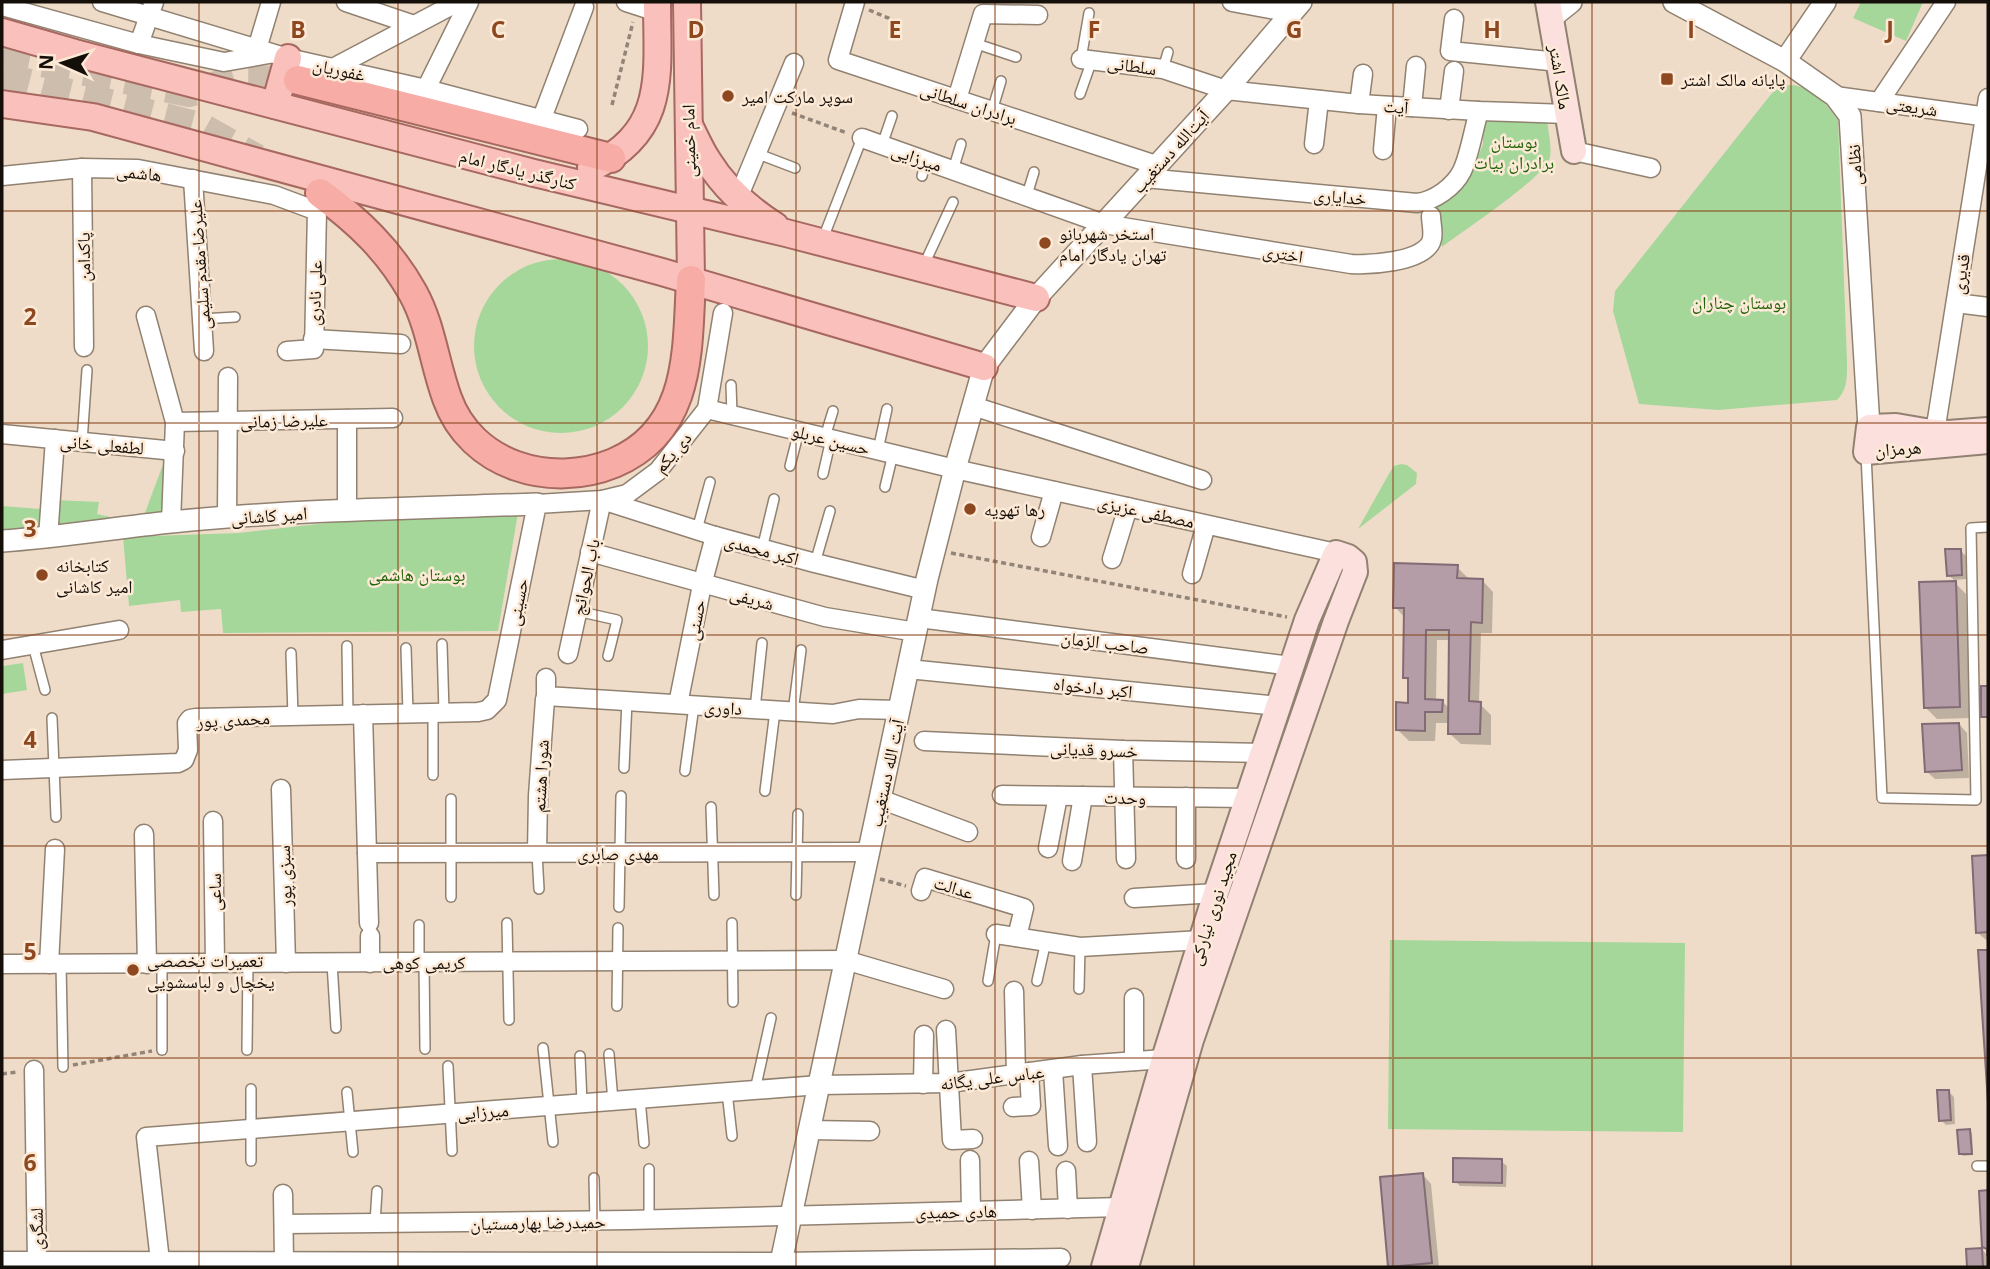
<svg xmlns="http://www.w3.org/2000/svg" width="1990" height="1269" font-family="'Open Sans','Noto Naskh Arabic',sans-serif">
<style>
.green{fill:#a6d79a}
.shadow{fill:#0003;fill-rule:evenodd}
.building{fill:#b59da7;stroke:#826b75;stroke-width:2}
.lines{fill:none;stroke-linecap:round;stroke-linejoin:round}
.trunk-tunnel{stroke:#cdbdac;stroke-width:28;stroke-dasharray:28 14;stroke-linecap:butt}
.service-casing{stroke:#918170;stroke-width:12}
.minor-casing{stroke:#918170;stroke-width:21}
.tertiary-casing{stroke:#918170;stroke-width:24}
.secondary-casing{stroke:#918170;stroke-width:28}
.primary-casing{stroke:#a76860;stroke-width:30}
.trunk-casing{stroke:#a76860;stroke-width:32}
.path{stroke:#928578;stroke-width:3.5;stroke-dasharray:5 3.5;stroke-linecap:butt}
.service{stroke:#fff;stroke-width:9}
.minor{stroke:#fff;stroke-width:18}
.tertiary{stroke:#fff;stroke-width:21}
.secondary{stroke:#fce0dd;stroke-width:24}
.primary{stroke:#fac1bc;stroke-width:26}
.trunk{stroke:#f8aca6;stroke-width:28}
.grid{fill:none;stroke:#8d4820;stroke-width:2;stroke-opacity:0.55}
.poi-dot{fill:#8d4820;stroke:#fce9d6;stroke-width:2.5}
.labels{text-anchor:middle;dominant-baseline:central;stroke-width:5;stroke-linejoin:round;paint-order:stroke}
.street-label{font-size:18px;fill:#150f09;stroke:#fce9d6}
.poi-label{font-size:18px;fill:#150f09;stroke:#fce9d6;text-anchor:start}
.park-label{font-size:18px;fill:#1f6105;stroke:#fce9d6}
.grid-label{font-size:23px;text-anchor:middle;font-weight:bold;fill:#8d4820;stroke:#fce9d6;stroke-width:5;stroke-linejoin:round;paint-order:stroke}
</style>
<rect width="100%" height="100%" fill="#eedcc9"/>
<g class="green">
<path d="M1861 2H1923L1906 41 1853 18Z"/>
<path d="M1789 85C1813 86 1824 102 1838 120L1847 361C1847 376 1848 389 1837 400L1718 410 1639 404 1613 311 1615 291 1772 93 1780 88Z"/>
<path d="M1501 118 1547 119C1548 131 1552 146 1550 157 1546 177 1461 232 1442 247L1436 205 1470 177 1483 144V124L1488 121Z"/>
<circle cx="561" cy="346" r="87"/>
<path d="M169 448 167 519 142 521Z"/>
<path d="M1401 464 1407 465 1417 473 1416 484 1358 529 1390 472 1394 466Z"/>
<path d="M54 500 99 502 97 514 133 522 52 533Z"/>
<path d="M2 506 41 509V532L2 534Z"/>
<path d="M518 513 498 631 223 633 221 609 181 612 180 600 129 606 123 537 238 533 380 517Z"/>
<path d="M2 659 3 666 23 663 27 690 2 694Z"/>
<path d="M1390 940 1685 943 1683 1132 1388 1129Z"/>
</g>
<g class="shadow">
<path d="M1960 550 1966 556 1967 579 1954 580 1948 575Z"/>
<path d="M1457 567 1468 578V580H1482L1493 592 1492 633H1481L1479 703 1491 715V745L1461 744 1449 733 1450 723H1436L1435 741H1409L1398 730 1410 704V682L1405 678 1406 619 1395 607ZM1437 640H1451L1450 709 1442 701H1436Z"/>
<path d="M1955 583 1966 594 1971 718 1937 719 1926 708Z"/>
<path d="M1959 724 1967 733 1969 778 1935 779 1926 771Z"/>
<path d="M1988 857V940H1986L1977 932 1974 858Z"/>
<path d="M1980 952H1988V1081Z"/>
<path d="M1948 1091 1954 1097 1955 1124 1946 1125 1941 1120Z"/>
<path d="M1970 1131 1972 1133 1973 1155 1963 1156 1961 1154Z"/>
<path d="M1501 1161 1507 1166 1506 1187 1460 1186 1455 1181Z"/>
<path d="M1423 1175 1431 1184 1439 1267H1391L1390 1266Z"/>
<path d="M1982 1249 1987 1255 1988 1267H1969L1968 1250Z"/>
</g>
<g class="building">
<path d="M1945 549H1961L1962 575 1947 576Z"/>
<path d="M1394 563 1458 565 1457 578 1483 579 1482 623 1471 622 1469 701 1481 702 1480 734H1448L1449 630H1426L1425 699 1443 700 1442 712H1425V731L1396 730V702L1408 703V678H1403L1404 608H1393Z"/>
<path d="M1956 581 1960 707 1924 708 1919 582Z"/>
<rect x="1981" y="686" width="7" height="31"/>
<path d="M1959 723 1962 770 1925 772 1922 724Z"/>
<path d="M1988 855V932L1976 933 1972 856Z"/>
<path d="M1978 950H1988V1103Z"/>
<path d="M1937 1090H1949L1951 1120 1939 1121Z"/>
<path d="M1970 1129 1972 1154H1959L1957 1130Z"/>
<path d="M1453 1158 1502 1159V1183L1453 1182Z"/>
<path d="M1423 1173 1432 1263 1388 1267 1380 1177Z"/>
<path d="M1988 1190V1255H1987V1249L1982 1247 1979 1191Z"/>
<path d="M1982 1248 1983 1267H1967L1966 1249Z"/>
</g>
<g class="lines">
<g class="trunk-tunnel">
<path d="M2 55 189 93 237 79 298 80"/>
<path d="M2 76 200 126 257 158"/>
</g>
<defs>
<g id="service">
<path d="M974 43 1016 57"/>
<path d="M1081 59 1089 13"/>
<path d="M1163 69 1168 52"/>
<path d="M1080 94 1092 60"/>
<path d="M992 111 1001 81"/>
<path d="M882 145 892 116"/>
<path d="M756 153 795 168"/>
<path d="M953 170 961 144"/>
<path d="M922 176 926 160"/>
<path d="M1027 195 1034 172"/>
<path d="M822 241 862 138"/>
<path d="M923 267 953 202"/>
<path d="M202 319 235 317"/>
<path d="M731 385 732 415"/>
<path d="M825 437 833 411"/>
<path d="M82 442 87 370"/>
<path d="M878 450 887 409"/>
<path d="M1866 454 1882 798 1976 800 1971 528 1988 527"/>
<path d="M790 466 799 431"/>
<path d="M823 474 831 439"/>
<path d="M885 487 893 454"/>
<path d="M697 530 710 482"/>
<path d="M762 549 774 499"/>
<path d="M815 563 830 511"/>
<path d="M577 611 617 620 608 656"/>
<path d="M442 644 444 712"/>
<path d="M33 645 45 690"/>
<path d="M347 646 348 715"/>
<path d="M406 648 408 713"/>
<path d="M291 653 293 716"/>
<path d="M755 709 762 643"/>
<path d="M433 712V775"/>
<path d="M793 712 801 650"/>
<path d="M52 718 56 817"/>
<path d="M624 768 627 701"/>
<path d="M685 771 694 706"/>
<path d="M765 791 775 711"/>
<path d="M451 799V897"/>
<path d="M711 807 714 895"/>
<path d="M537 853 539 889"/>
<path d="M796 895 798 814"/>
<path d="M619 907 621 796"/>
<path d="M507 923 509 1020"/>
<path d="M732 923 733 1002"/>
<path d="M419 925V962"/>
<path d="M424 962 425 1049"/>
<path d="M332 963 336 1028"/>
<path d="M61 964 63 1067"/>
<path d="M162 964V1050"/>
<path d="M988 981 996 934"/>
<path d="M1037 981 1046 941"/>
<path d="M1079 989 1080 947"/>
<path d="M617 1006 618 928"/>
<path d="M543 1048 553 1142"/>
<path d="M247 1050 248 963"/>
<path d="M609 1054 613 1101"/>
<path d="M580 1056 582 1103"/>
<path d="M448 1066 452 1151"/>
<path d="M755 1090 771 1018"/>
<path d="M347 1092 353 1152"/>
<path d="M727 1092 732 1136"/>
<path d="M640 1099 644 1143"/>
<path d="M251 1161V1089"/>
<path d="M1977 1166H1988"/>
<path d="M594 1178 595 1221"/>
<path d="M649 1219V1169"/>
<path d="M375 1223 377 1191"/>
</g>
<g id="minor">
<path d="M102 2 288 58 426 89 578 129"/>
<path d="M346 2 414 25"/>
<path d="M626 2 657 12"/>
<path d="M855 2 838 60 1156 165"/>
<path d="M1232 2 1292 13"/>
<path d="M2 6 139 44 224 62 269 54"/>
<path d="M1454 19 1450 51 1559 62"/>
<path d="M139 44 154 2"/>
<path d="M257 49 271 2"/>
<path d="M1081 59 1163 69 1226 90 1359 104 1479 111 1567 114"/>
<path d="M333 68 458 2"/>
<path d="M426 89 469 2"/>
<path d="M1835 96 1988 117"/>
<path d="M957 99 983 14 1038 15"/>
<path d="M1879 102 1946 2"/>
<path d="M1359 104 1363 74"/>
<path d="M1412 107 1416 66"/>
<path d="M1449 110 1454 71"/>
<path d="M542 118 584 7"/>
<path d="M862 138 1104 224 1351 264C1371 265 1418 262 1430 244 1435 236 1431 224 1431 216"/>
<path d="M1314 144 1319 100"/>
<path d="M1383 150 1387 106"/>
<path d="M1574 151 1651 168"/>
<path d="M82 168 84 347"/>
<path d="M2 176 82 168 138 169 274 195 317 211 314 349 287 351"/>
<path d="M1145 178 1417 203C1434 201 1454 187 1462 171 1470 154 1473 131 1479 111"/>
<path d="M193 179 204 351"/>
<path d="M738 198 794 63"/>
<path d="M1956 303 1988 307"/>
<path d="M146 316 175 422 171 522"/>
<path d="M313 339 401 344"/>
<path d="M973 406 1202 480"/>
<path d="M707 409 955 469 1336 553"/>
<path d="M175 422 393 418"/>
<path d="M1935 432 1988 98"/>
<path d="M2 434 175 451"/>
<path d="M347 510V419"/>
<path d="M227 518 228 377"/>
<path d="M1041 537 1054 491"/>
<path d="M48 538 55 439"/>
<path d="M590 552 825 617 916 632"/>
<path d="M1112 559 1128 507"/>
<path d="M1192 574 1206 525"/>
<path d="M919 618 1291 666"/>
<path d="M2 650 119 630"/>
<path d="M568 654 602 500 715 536 815 563 925 590"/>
<path d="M908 669 1278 706"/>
<path d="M546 678V696L833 714 859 709 899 710"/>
<path d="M678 704 702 585 715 536"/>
<path d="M363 714 369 923"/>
<path d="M924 741 1123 750 1263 753"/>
<path d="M1123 750 1126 859"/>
<path d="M2 770 178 763 184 760 188 750 187 723 190 719 196 718 478 712 487 710 497 700 537 504 602 500 627 494 658 471 707 409 723 313"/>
<path d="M281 789 286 963"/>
<path d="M1002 795 1248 798"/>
<path d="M1186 797V859"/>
<path d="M880 799 968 832"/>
<path d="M213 821 215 963"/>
<path d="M144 834 147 964"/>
<path d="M1048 848 1058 796"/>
<path d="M367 853 869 852"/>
<path d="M537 853 538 796 545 699"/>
<path d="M1072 861 1083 796"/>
<path d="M921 891 925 878 1024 908 1017 937"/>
<path d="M1134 898 1216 893"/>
<path d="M996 934 1080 947 1202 940"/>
<path d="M370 936V963"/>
<path d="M2 964 845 960 944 989"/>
<path d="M49 964 55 849"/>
<path d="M1014 991 1016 1074"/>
<path d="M1134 998V1061"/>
<path d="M946 1030 952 1140 973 1139"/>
<path d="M1082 1065 1087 1142"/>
<path d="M34 1070 37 1261"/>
<path d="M1053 1070 1058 1146"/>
<path d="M923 1084 924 1035"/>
<path d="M1013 1107 1031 1106 1029 1072"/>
<path d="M809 1130 870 1131"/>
<path d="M970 1160 971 1211"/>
<path d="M1029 1161 1032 1210"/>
<path d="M1066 1171 1068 1209"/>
<path d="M283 1194 284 1261"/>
<path d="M285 1224 629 1220 1122 1207"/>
<path d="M2 1261 781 1262 1061 1258"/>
<path d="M160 1261 146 1137 819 1085 949 1083 1082 1065 1164 1059"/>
</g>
<g id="tertiary">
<path d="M1674 2 1785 61 1835 96 1850 116 1869 427"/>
<path d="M1551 18 1571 2"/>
<path d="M1785 61 1825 2"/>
<path d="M2 541C58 537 114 528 171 522 292 510 415 508 537 504"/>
<path d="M780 1267 927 579 955 469 984 367 1036 298 1226 90 1301 2"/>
</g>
<g id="secondary">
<path d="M1548 2 1574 151"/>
<path d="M1988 430 1948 433 1925 431 1896 426 1869 427 1866 452 1988 441"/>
<path d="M1104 1267 1164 1059 1216 893 1307 620 1336 553 1348 557 1354 562 1355 572 1336 621 1191 1040 1126 1267"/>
</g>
<g id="primary">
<path d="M687 2 691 280"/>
<path d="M2 32 75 53 534 173 786 233 1036 298"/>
<path d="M2 104 93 117 662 272 984 367"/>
<path d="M275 105 288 58"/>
<path d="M690 127C696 139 701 151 708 161 724 187 750 210 775 226"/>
<path d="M591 168C668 131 657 75 657 2"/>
</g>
<g id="trunk">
<path d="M298 80 611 158"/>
<path d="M320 193C358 221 389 250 413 293 431 326 434 362 447 398 471 466 551 489 614 463 692 430 687 351 691 280"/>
</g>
</defs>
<use href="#service" class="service-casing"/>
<use href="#minor" class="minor-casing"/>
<use href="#tertiary" class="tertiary-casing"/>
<use href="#secondary" class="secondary-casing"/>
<use href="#primary" class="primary-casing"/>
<use href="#trunk" class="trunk-casing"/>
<g class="path">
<path d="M869 10 893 20"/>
<path d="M612 105 633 22"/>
<path d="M792 113 847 133"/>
<path d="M951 553 1287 617"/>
<path d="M880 879 906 886"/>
<path d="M73 1065 152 1051"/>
<path d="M2 1074 17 1072"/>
</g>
<use href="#service" class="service"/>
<use href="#minor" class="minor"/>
<use href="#tertiary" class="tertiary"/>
<use href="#secondary" class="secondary"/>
<use href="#primary" class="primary"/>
<use href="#trunk" class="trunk"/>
</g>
<path class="grid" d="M199 2V1267M398 2V1267M597 2V1267M796 2V1267M995 2V1267M1194 2V1267M1393 2V1267M1592 2V1267M1791 2V1267M2 211H1988M2 423H1988M2 635H1988M2 846H1988M2 1058H1988"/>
<g class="poi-dot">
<rect x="1660" y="72" width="14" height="14" rx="3.5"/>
<circle cx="728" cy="96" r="7"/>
<circle cx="1045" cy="243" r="7"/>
<circle cx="970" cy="509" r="7"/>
<circle cx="42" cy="575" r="7"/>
<circle cx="133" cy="970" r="7"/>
</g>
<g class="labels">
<g class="street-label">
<text transform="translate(1132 65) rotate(8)">سلطانی</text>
<text transform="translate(339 69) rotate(12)">غفوریان</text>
<text transform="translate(1561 77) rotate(81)">مالک اشتر</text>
<text transform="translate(969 103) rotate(18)">برادران سلطانی</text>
<text transform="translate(1396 106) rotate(4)">آیت</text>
<text transform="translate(1912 106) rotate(8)">شریعتی</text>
<text transform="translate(688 141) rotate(-91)">امام خمینی</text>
<text transform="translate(1170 151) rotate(-48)">آیت‌الله دستغیب</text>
<text transform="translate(917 157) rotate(19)">میرزایی</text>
<text transform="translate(1854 165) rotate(-93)">نظامی</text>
<text transform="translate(518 169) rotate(14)">کنارگذر یادگار امام</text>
<text transform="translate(139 172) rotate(6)">هاشمی</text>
<text transform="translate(1340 196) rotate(5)">خدایاری</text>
<text transform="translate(1283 253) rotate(9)">اختری</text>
<text transform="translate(83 257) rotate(-91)">پاکدامن</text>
<text transform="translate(199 265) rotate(-94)">علیرضا مقدم سلیمی</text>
<text transform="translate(1960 274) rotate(-81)">قدیری</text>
<text transform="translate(314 293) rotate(-88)">علی نادری</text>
<text transform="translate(284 420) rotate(-1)">علیرضا زمانی</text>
<text transform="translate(831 439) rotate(14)">حسین عربلو</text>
<text transform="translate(102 444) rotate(5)">لطفعلی خانی</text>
<text transform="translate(1898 448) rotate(-4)">هرمزان</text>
<text transform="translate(672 452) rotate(-50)">دی یکم</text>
<text transform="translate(1146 511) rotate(12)">مصطفی عزیزی</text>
<text transform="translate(269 515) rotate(-4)">امیر کاشانی</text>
<text transform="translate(762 549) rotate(15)">اکبر محمدی</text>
<text transform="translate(585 577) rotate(-78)">باب الحوائج</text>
<text transform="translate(752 598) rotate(15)">شریفی</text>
<text transform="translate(517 602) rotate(-79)">حسینی</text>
<text transform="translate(695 620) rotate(-79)">حسنی</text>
<text transform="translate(1105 642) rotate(7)">صاحب الزمان</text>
<text transform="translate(1093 687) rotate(6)">اکبر دادخواه</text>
<text transform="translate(723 707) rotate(3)">داوری</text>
<text transform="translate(233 719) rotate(-3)">محمدی پور</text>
<text transform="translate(1094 749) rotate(2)">خسرو قدیانی</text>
<text transform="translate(886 773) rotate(-78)">آیت الله دستغیب</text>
<text transform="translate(540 776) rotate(-87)">شورا هشتم</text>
<text transform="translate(1125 797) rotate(1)">وحدت</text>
<text x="618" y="853">مهدی صابری</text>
<text transform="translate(284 876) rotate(-92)">سبزی پور</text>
<text transform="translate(954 887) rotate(17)">عدالت</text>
<text transform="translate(214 892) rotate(-90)">ساعی</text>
<text transform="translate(1212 908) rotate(-72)">مجید نوری نیارکی</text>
<text x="424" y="962">کریمی کوهی</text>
<text transform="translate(992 1077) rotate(-7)">عباس علی یگانه</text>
<text transform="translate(483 1111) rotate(-4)">میرزایی</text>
<text transform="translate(956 1211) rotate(-1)">هادی حمیدی</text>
<text transform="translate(538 1222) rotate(-1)">حمیدرضا بهارمستیان</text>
<text transform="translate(36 1229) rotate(-91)">لشگری</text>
</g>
<g class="poi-label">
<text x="1681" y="79">پایانه مالک اشتر</text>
<text x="742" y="96">سوپر مارکت امیر</text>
<text x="1059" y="233">استخر شهربانو<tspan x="1059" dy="21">تهران یادگار امام</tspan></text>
<text x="984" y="509">رها تهویه</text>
<text x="56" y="565">کتابخانه<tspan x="56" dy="21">امیر کاشانی</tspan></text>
<text x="147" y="960">تعمیرات تخصصی<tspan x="147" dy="21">یخچال و لباسشویی</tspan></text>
</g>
<g class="park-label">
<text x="1514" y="141">بوستان<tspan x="1514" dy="21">برادران بیات</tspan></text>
<text x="1739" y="302">بوستان چناران</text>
<text x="417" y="574">بوستان هاشمی</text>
</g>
</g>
<g class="grid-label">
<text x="298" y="38">B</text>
<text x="498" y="38">C</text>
<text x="696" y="38">D</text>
<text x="895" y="38">E</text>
<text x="1094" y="38">F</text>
<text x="1294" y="38">G</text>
<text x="1492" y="38">H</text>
<text x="1691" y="38">I</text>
<text x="1890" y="38">J</text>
<text x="30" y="325">2</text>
<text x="30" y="537">3</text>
<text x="30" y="748">4</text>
<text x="30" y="960">5</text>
<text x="30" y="1171">6</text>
</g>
<rect width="1990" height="1269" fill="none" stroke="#150f09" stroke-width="7"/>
<g transform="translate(63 63) rotate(273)" stroke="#fce9d6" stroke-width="5" paint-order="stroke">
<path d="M0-5L12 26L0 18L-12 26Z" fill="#150f09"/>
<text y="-10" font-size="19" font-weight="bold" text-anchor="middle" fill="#150f09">N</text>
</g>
</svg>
